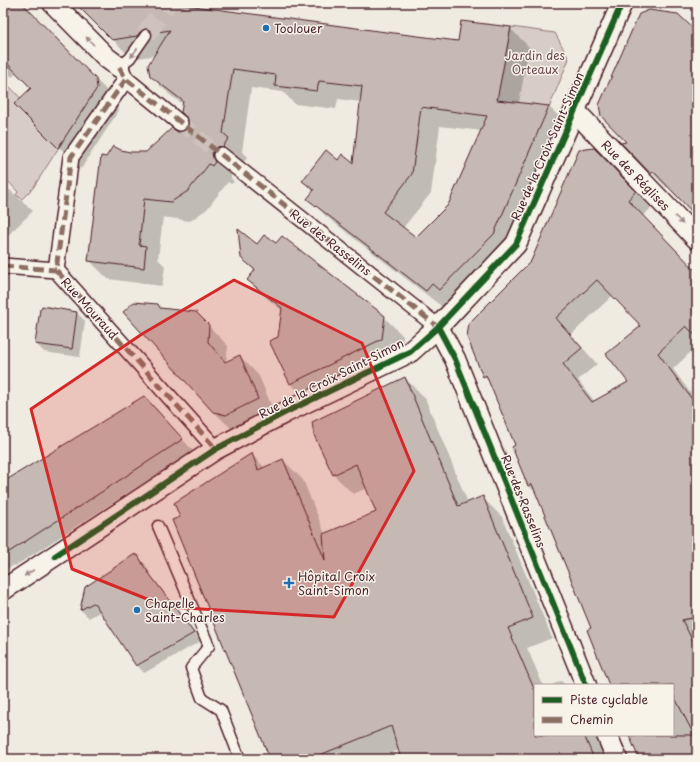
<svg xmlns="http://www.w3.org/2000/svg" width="700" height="762" font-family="'Playpen Sans',sans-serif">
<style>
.green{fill:#d8cdc6;stroke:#917678}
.shadow{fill:#0003;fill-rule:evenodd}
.building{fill:#c6b8b3;stroke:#4a1f2b;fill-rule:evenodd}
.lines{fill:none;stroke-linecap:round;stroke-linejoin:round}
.pedestrian-tunnel{stroke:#cfc2bc;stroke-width:15;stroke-dasharray:15 8;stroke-linecap:butt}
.minor-tunnel{stroke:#cfc2bc;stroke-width:20;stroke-dasharray:20 10;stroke-linecap:butt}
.service-casing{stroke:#4a1f2b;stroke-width:13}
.pedestrian-casing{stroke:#4a1f2b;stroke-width:18}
.minor-casing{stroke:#4a1f2b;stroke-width:23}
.service{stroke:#f7f3e8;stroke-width:10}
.pedestrian{stroke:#f7f3e8;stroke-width:15}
.minor{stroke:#f7f3e8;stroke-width:20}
.quiet{stroke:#8d6e63;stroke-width:5;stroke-dasharray:10 5;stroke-linecap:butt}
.cycleway-casing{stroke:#f7f3e8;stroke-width:8}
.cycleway{stroke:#1b5e20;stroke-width:6}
.oneway{fill:#a0898a}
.marked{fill:#d62828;fill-opacity:0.2;stroke:#d62828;stroke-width:3;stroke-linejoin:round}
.poi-dot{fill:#1f6fb2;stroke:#f7f3e8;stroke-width:1.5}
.labels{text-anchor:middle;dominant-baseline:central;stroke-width:3;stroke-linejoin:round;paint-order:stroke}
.poi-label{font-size:12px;fill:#4a1f2b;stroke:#f7f3e8;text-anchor:start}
.park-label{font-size:12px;fill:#6e4a52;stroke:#f7f3e8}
.street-label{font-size:12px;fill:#4a1f2b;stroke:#f7f3e8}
</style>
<rect width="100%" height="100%" fill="#f0ebe0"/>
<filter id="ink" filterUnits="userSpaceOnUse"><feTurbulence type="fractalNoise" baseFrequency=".025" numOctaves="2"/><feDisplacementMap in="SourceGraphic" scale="8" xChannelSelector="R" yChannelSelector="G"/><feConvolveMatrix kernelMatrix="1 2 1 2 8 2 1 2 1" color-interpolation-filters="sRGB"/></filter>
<g filter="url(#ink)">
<g class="green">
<path d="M511 27 555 33 569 59 549 108 539 105 490 100 503 67Z"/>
<path d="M3 80 63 141 33 188 22 199 16 195 18 192 7 180 3 183Z"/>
</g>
<g class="shadow">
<path d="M3 3H21L118 102 119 110 81 169 16 104 33 88 17 72 12 77 3 69Z"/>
<path d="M77 3H181L185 6 459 42 510 28 529 47 519 103 549 107 568 125 513 253 445 309 327 217 308 198 314 192 303 181 338 161 354 165 361 102 338 99 336 109 295 104 283 92 251 88 242 152 248 157 241 165 232 169 231 173V178L234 182 231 184 228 182 207 209 190 221 163 217 158 259 165 266 162 286 108 279 89 260 107 158 121 151 129 153H146L178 133 183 132 190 125 189 119 184 105 170 95 151 76 156 55 132 59ZM440 126 482 131 449 206 416 239 403 228 431 193Z"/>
<path d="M697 33V216L669 186 667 188 623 143 628 142Z"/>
<path d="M609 164 651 208 643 216 697 273V346L673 369 697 402V759H640L630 735H673V685H610L592 629 537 494 528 485 516 445 491 384 484 377 468 337 532 261ZM613 295 643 326 630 382 595 402 578 380 597 364 571 335Z"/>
<path d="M3 184 33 211 3 240Z"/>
<path d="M258 245 384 317 403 336 401 358 310 403 290 383 279 338 283 311 268 299 248 280 255 271 242 258Z"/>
<path d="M157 305 161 309 196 313 228 346 226 363 240 356 259 376 277 419 234 431 214 412Z"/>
<path d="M77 313 85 321 80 357 44 352 36 344Z"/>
<path d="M405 378 425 398 468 503 482 497 502 517 552 638 527 648 543 685H535V735H595L605 759H402L399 750 377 759H272L181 518 252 455 265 468 283 460 303 480 325 534 377 512 367 488 353 494 334 475 315 435Z"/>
<path d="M155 408 193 451 15 566 14 565 3 572V483Z"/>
<path d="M137 556 145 564 152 577 201 641 144 673 137 665 101 611 89 618 81 610 86 587Z"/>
<path d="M561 681 565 685H552Z"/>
</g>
<g class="building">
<path d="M3 3H22L96 79 97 88 58 148 14 104 31 88 3 59Z"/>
<path d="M75 3H182L185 5 386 32 458 41 461 21 511 27 497 100 549 106 494 234 439 290 432 284 426 291 307 199 314 190 302 181 326 150 338 160 342 154 353 163 362 86 319 81 317 91 275 86 276 75 233 69 223 133 229 138 223 146 224 147H218L214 150 212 153 213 158 215 162 212 166 209 164 188 191 171 202 144 199 139 245 146 246 144 268 88 261 101 156 106 157 113 146 121 150 130 152H146L172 128 178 132H183L187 128 189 124 188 119 181 112 183 101 150 76 148 65 170 30 152 33 150 30 146 29 141 31 137 36 112 40ZM421 107 487 116 448 205 416 237 383 212 412 174Z"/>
<path d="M649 10 678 14 697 32V217L653 171 651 174 621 143 626 142 601 116 599 105 639 14Z"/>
<path d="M594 148 636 191 628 200 697 272V337L686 326 658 353 697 406V617L682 620 697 649V759H639L629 735H694L673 694V685H609L587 630 591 628 532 484 528 486 512 447 515 445 486 375 483 377 467 337 469 323 531 261 579 150ZM597 280 641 326 606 354 628 382 592 402 563 364 582 348 556 318Z"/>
<path d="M238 229 257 244 264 235 276 243 282 236 385 316 382 339 290 384 269 341 278 337 282 308 247 280 255 270 241 258Z"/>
<path d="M134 302 158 304 160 308 196 312 209 325 208 342 225 362 240 355 258 399 226 415 213 412 123 312Z"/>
<path d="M42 306 77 312 72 349 35 344 40 309H41Z"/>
<path d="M405 377 458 506 483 496 533 618 508 628 535 691V735H584L594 759H401L391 726 310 759H270L172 520 180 517 174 503 252 453 258 470 283 459 325 560 323 534 376 512 356 464 333 475 314 435 312 422Z"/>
<path d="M144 396 183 439 3 556V482Z"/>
<path d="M135 554 136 556 138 555 145 568 194 633 136 666 95 604 93 603 80 610 85 587Z"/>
</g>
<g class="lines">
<path class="pedestrian-tunnel" d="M180 123 221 155"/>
<path class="minor-tunnel" d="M146 35 167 3"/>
<defs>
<g id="service">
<path d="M119 67 130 58 146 35"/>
<path d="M158 526 209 646 191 668 202 698 221 710 240 759"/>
</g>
<g id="pedestrian">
<path d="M122 71 126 79 180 123"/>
<path d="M126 79 71 157 56 270 216 449"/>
<path d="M221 155 438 327"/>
<path d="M3 266 56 270"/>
</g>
<g id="minor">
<path d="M53 3 107 58 119 67"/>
<path d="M575 111 697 239"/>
<path d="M438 327 455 359 586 685"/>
<path d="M3 590 216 449 286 412 410 352 438 327 516 244 622 3"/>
<path d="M607 735 617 759"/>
</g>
</defs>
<use href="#service" class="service-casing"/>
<use href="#pedestrian" class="pedestrian-casing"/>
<use href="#minor" class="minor-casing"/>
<use href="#service" class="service"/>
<use href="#pedestrian" class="pedestrian"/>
<use href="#minor" class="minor"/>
<g class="quiet">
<path d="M119 67 126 79 438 327"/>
<path d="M126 79 71 157 56 270 216 449"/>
<path d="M3 266 56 270"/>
</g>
<defs>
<g id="cycleway">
<path d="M438 327 455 359 586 685"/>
<path d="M55 556 216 449 286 412 410 352 438 327 516 244 622 3"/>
</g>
</defs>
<use href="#cycleway" class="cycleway-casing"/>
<use href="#cycleway" class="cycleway"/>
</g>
<defs><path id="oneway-solid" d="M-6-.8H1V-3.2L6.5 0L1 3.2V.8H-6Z"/></defs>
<g class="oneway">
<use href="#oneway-solid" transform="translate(90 41) rotate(-134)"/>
<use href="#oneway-solid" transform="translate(134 53) rotate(125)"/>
<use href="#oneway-solid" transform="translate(679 220) rotate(46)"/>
<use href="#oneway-solid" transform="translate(29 573) rotate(147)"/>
</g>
</g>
<path class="marked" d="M234 280 362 343 414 471 334 617 167 607 72 569 31 409 142 334Z"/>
<g class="poi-dot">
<circle cx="266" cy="28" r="4"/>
<path d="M287 577h4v4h4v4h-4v4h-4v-4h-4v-4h4z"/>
<circle cx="137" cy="610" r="4"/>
</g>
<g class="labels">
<g class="poi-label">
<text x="274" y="28">Toolouer</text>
<text x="298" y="576">Hôpital Croix<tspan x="298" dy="14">Saint-Simon</tspan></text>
<text x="145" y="603">Chapelle<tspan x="145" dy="14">Saint-Charles</tspan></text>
</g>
<g class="park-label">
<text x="535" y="55">Jardin des<tspan x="535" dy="14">Orteaux</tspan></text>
</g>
<g class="street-label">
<text transform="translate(547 146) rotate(-66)">Rue de la Croix Saint-Simon</text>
<text transform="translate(636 175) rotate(46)">Rue des Réglises</text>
<text transform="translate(331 242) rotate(38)">Rue des Rasselins</text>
<text transform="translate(90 308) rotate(48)">Rue Mouraud</text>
<text transform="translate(331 378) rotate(-27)">Rue de la Croix Saint-Simon</text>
<text transform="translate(524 501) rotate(68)">Rue des Rasselins</text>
</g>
</g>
<rect width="700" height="762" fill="none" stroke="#f7f3e8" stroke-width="16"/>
<rect x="8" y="8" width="684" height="746" fill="none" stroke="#4a1f2b" stroke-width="1.5" filter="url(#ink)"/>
<rect x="534" y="684" width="140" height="52" fill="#f7f3e8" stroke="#b29e9c"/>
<rect x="542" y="697" width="20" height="6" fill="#1b5e20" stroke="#b29e9c"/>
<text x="570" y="704" font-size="12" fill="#4a1f2b">Piste cyclable</text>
<rect x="542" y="717" width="20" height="6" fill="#8d6e63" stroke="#b29e9c"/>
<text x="570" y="724" font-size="12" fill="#4a1f2b">Chemin</text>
</svg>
